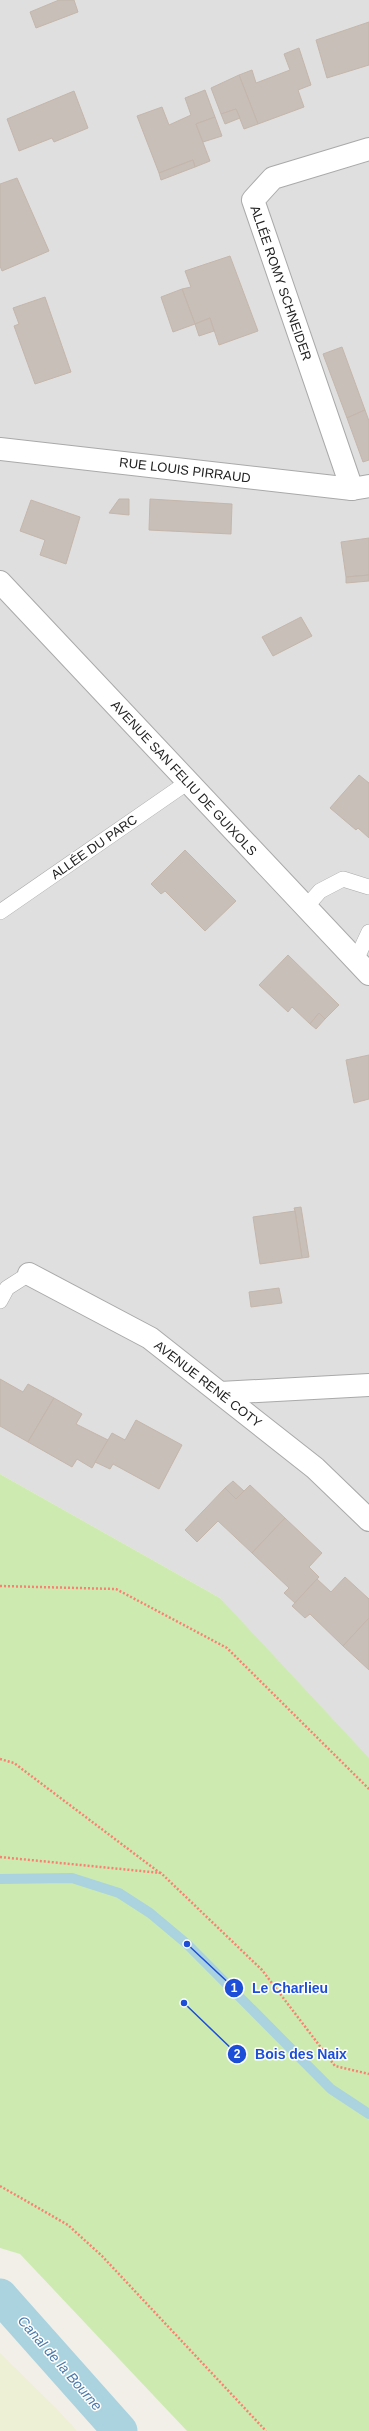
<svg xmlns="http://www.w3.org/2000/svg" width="369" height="2431" font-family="Helvetica,sans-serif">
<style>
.residential{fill:#e0dfdf}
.farmland{fill:#eef0d5}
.grass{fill:#cdebb0}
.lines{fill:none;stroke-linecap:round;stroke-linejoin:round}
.stream{stroke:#aad3df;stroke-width:10}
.canal{stroke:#aad3df;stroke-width:35}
.building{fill:#c7bfb8;stroke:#c4b6ab}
.lane-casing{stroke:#a9a9a9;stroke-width:16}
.street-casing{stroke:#a9a9a9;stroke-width:24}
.path{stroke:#fa8072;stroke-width:2.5;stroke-dasharray:2 2;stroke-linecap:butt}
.lane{stroke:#fff;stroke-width:15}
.street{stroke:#fff;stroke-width:22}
.labels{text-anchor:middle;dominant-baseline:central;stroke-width:3;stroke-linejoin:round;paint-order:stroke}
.street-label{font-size:13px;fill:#222;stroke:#fff}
.water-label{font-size:14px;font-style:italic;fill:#4a7aab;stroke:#fff}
.leader{fill:none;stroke:#1d4ed8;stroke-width:1.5}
.callout-dot{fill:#1d4ed8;stroke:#fff;stroke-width:1.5}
.mark-label{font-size:12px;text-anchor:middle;font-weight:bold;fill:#fff}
.callout-label{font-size:14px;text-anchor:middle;font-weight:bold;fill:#1d4ed8;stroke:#fff;stroke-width:3;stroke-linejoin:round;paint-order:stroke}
</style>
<rect width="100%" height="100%" fill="#f2efe9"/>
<path class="residential" d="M0 0H369V1779L220 1598 0 1474Z"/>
<path class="farmland" d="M0 2353 57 2409 77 2431H0Z"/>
<path class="grass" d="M0 1474 220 1598 369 1758V2431H187L20 2254 0 2248Z"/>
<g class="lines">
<path class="stream" d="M0 1879 72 1878 119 1893 150 1913 187 1944 331 2089 369 2114"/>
<path class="canal" d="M0 2296 120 2431"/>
</g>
<g class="building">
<path d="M59 0H74L78 12 36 28 30 12Z"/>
<path d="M369 22V65L327 78 316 40Z"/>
<path d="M299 48 311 85 298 90 304 107 258 124 239 75 252 70 256 83 290 70 284 54Z"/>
<path d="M239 75 258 124 244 129 236 109 221 114 211 88Z"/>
<path d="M205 90 215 117 196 124 210 161 195 167 193 160 159 173 137 116 162 107 169 125 191 115 185 98Z"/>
<path d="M74 91 88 128 54 142 52 138 19 151 7 119Z"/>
<path d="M236 109 240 118 225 124 221 114Z"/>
<path d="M215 117 222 136 203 142 196 124Z"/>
<path d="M193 160 195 167 161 180 159 173Z"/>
<path d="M17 178 49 251 2 271 0 266V184Z"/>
<path d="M230 256 258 331 219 345 210 318 195 324 182 289 191 287 185 271Z"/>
<path d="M182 289 195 324 173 332 161 297Z"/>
<path d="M45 297 71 372 35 384 14 326 19 324 13 308Z"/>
<path d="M210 318 214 331 199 336 195 324Z"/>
<path d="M342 347 365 410 347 418 323 354Z"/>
<path d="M365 410 369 421V460L363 462 347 418Z"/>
<path d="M119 499H129V515L109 513Z"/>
<path d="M150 499 232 504 231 534 149 530Z"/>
<path d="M31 500 80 517 66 564 40 555 45 540 20 531Z"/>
<path d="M369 538V575L346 577 341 542Z"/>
<path d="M369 575V581L346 583V577Z"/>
<path d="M301 617 312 636 273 656 262 637Z"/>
<path d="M359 775 369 783V838L358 828 356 830 330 808Z"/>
<path d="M185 850 236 901 205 931 165 891 161 894 151 884Z"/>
<path d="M288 955 339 1005 325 1019 319 1013 310 1024 292 1007 288 1012 259 985Z"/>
<path d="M319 1013 325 1019 316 1029 310 1024Z"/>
<path d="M369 1055V1099L354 1103 346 1060Z"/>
<path d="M301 1207 309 1257 302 1258 295 1211 294 1208Z"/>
<path d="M295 1211 302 1258 260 1264 253 1217Z"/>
<path d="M279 1288 282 1303 251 1307 249 1292Z"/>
<path d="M0 1379 23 1392 28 1384 54 1398 28 1442 0 1426Z"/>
<path d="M54 1398 82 1414 76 1424 108 1440 92 1468 77 1459 72 1467 28 1442Z"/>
<path d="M136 1420 182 1445 159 1489 113 1464 110 1469 95 1462 112 1433 125 1440Z"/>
<path d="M233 1481 244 1491 236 1499 225 1488Z"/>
<path d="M250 1485 285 1518 252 1553 218 1521 197 1542 185 1530 225 1488 236 1499Z"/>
<path d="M285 1518 322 1553 309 1567 319 1577 295 1603 284 1593 289 1588 252 1553Z"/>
<path d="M345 1577 369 1599V1618L343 1646 310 1614 305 1618 292 1606 317 1579 331 1592Z"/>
<path d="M369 1618V1670L343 1646Z"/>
</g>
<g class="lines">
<defs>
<g id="lane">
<path d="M306 907 320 891 343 879 369 887"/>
<path d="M0 912 188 782"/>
<path d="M356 960 369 932"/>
<path d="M0 1301 7 1288 29 1274"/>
</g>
<g id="street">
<path d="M0 449 352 489 369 486"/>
<path d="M352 489 253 200 273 178 369 149"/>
<path d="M0 582 369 974"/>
<path d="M29 1274 150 1338 315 1468 369 1520"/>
<path d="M220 1393 369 1385"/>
</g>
</defs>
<use href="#lane" class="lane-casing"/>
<use href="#street" class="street-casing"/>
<g class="path">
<path d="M0 1586 116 1589 227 1648 369 1789"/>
<path d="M0 1759 14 1763 160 1873"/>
<path d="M0 1857 161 1873 262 1970 335 2066 369 2074"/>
<path d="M0 2186 68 2225 102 2256 266 2431"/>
</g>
<use href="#lane" class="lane"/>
<use href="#street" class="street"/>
</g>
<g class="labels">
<g class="street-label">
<text transform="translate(281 283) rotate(71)">ALLÉE ROMY SCHNEIDER</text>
<text transform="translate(185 470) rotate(7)">RUE LOUIS PIRRAUD</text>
<text transform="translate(184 778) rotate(47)">AVENUE SAN FELIU DE GUIXOLS</text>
<text transform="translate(94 847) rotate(-35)">ALLÉE DU PARC</text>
<text transform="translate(208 1384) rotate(38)">AVENUE RENÉ COTY</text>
</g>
<g class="water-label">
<text transform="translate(60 2363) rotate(49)">Canal de la Bourne</text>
</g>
</g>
<path class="leader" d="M187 1944L234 1988M184 2003L237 2054"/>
<g class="callout-dot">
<circle cx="187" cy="1944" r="4"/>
<circle cx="184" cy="2003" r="4"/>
<circle cx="234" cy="1988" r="10"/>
<circle cx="237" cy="2054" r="10"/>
</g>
<g class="mark-label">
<text x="234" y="1992">1</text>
<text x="237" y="2058">2</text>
</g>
<g class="callout-label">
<text x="290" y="1993">Le Charlieu</text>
<text x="301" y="2059">Bois des Naix</text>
</g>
</svg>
